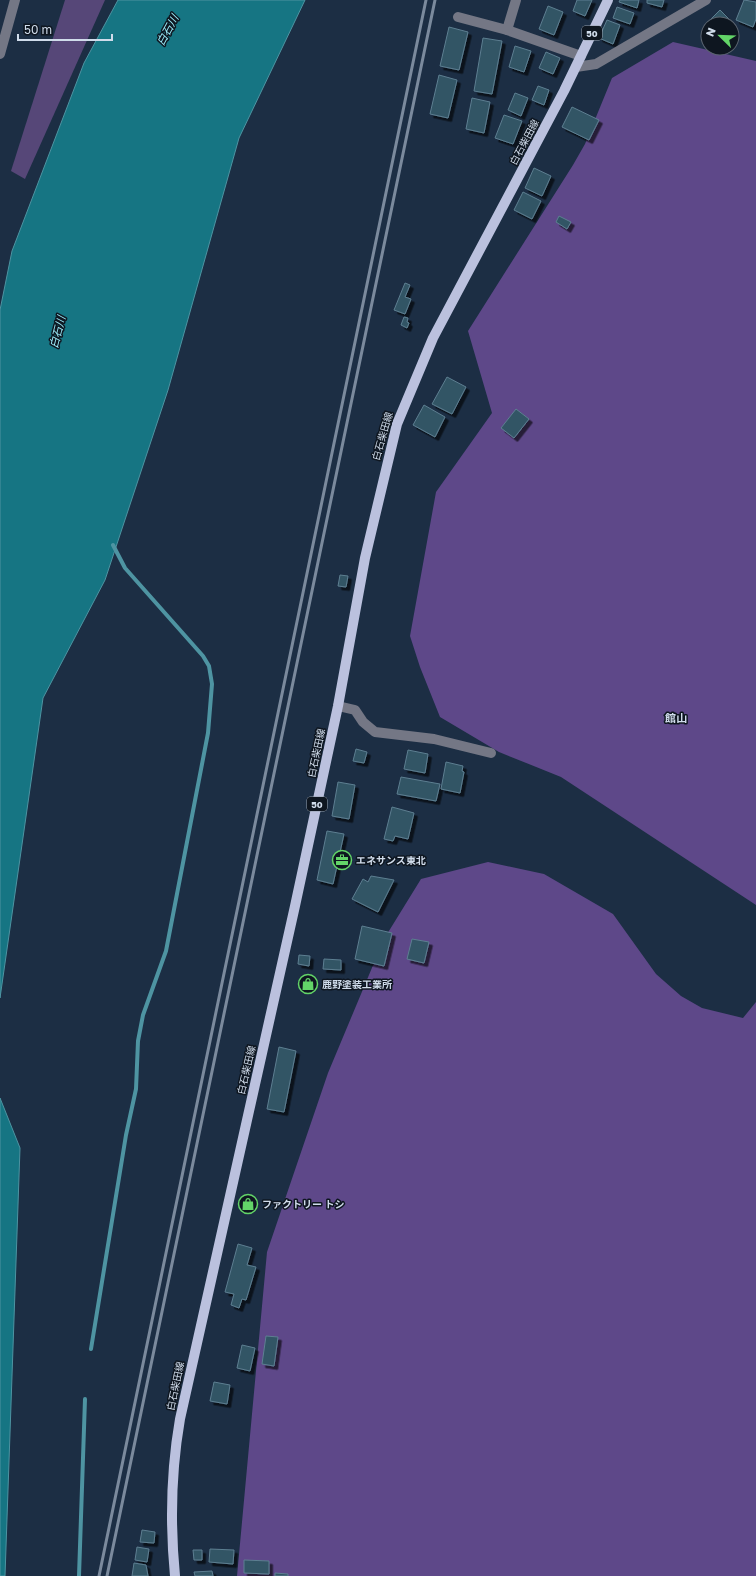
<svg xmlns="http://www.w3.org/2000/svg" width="756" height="1576" font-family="'Golos Text','Noto Sans JP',sans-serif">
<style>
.green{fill:#564778}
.forest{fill:#5e4889}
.water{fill:#167583;stroke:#4e94a2}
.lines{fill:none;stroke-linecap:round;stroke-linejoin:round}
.stream{stroke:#4e94a2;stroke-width:4}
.building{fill:#335465;stroke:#5d7f91;filter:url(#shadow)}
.minor{stroke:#747785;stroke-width:10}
.major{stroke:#bbc1de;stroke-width:10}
.rail{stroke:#7b8a9d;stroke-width:3}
.labels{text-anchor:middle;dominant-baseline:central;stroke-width:3;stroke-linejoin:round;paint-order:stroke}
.shield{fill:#0e1620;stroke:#96a1ae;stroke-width:1}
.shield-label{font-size:9px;font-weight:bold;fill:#d0dceb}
.street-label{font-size:10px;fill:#d0dceb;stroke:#0e1620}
.poi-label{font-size:10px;font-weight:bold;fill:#d0dceb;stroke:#0e1620;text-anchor:start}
.water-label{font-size:11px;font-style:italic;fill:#9cedfb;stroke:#0e1620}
.neighbourhood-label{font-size:11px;font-weight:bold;fill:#d0dceb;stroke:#0e1620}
</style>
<defs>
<filter id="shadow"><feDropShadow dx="3.5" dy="3.5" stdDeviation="0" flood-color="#0009"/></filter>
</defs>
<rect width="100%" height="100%" fill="#1c2e44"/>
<path class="green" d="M65 0H105L25 179 11 171Z"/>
<g class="forest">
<path d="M673 42 756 61V905L561 777 499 752 440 717 420 667 410 636 436 492 492 413 468 331 573 165 585 144 612 78Z"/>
<path d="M488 862 544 874 613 914 656 974 681 996 702 1008 743 1018 756 1002V1576H237L267 1252 328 1073 384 939 421 879Z"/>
</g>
<g class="water">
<path d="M118 0H305L239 138 168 390 105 580 43 698 0 998V310L12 251 84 63Z"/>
<path d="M0 1098 20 1148 5 1576H0Z"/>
</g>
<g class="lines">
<g class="stream">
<path d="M91 1349 126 1135 136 1089 138 1041 143 1015 166 951 208 733 212 684 209 666 203 656 125 568 113 545"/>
<path d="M79 1576 85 1399"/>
</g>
</g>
<g class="building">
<path d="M577 0H592L585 16 573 11Z"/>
<path d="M620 0H639L637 8 619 2Z"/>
<path d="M647 0H664L662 7 647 3Z"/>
<path d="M744 0 756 2V19L753 27 736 20Z"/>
<path d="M548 6 563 12 554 35 539 29Z"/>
<path d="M617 7 634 13 630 24 613 18Z"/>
<path d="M720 10 729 19 724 24H708V28L705 25Z"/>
<path d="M607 20 620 25 613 44 599 38Z"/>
<path d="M449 27 468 32 459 70 440 66Z"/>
<path d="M483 38 502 41 492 94 474 91Z"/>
<path d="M515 46 531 51 524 72 509 67Z"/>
<path d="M546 52 560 58 553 74 539 68Z"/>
<path d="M439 75 457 80 448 118 430 114Z"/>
<path d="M538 86 549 90 544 105 532 100Z"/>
<path d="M515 93 528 98 521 116 508 110Z"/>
<path d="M472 98 490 102 484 133 466 129Z"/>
<path d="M572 107 599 120 589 140 562 127Z"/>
<path d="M504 115 522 121 513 144 495 138Z"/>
<path d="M534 168 551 176 542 196 525 188Z"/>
<path d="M523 192 541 201 532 219 514 210Z"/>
<path d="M559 216 571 222 567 229 556 222Z"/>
<path d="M405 283 410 285 405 297 411 299 405 314 394 310Z"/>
<path d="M404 317 408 318 407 322 409 323 407 328 401 325Z"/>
<path d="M447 377 466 387 452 414 432 404Z"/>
<path d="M424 405 445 417 435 437 413 425Z"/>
<path d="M516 409 529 419 514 438 501 428Z"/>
<path d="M340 575 348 576 346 587 338 586Z"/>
<path d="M356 749 367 752 364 763 353 761Z"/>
<path d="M408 750 428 754 425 773 404 769Z"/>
<path d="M446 762 463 766 462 771 464 772 460 793 441 789Z"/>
<path d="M401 777 440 784 436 801 397 794Z"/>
<path d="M338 782 355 785 349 819 332 816Z"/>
<path d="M392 807 414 813 408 839 395 836 393 841 384 839Z"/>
<path d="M327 831 344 834 333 884 317 880Z"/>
<path d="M371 876 394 880 378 912 352 899 363 879 368 882Z"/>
<path d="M362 926 392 933 384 966 355 959Z"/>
<path d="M412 939 429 942 424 963 407 959Z"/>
<path d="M299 955 310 956 309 966 298 964Z"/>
<path d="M324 959 341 960V970L323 969Z"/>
<path d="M279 1047 296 1051 284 1112 267 1109Z"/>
<path d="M238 1244 252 1248 247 1265 256 1267 246 1300 242 1299 239 1308 231 1305 234 1294 225 1292Z"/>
<path d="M266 1336 278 1337 274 1366 262 1364Z"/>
<path d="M242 1345 255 1348 250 1371 237 1368Z"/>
<path d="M214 1382 230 1385 227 1404 210 1401Z"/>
<path d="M142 1530 155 1532 154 1543 140 1542Z"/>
<path d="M137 1547 149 1549 147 1562 135 1560Z"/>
<path d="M210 1549 234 1550 233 1564 209 1562Z"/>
<path d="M193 1550H202V1560H194Z"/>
<path d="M244 1560 269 1561V1574L244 1573Z"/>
<path d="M134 1563 146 1565 148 1576H132Z"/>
<path d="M212 1571 213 1576H195L194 1572Z"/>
<path d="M275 1573 288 1574V1576H275Z"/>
</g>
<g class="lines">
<g class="minor">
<path d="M458 17 507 30 581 56"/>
<path d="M507 30 516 0"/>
<path d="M0 54 15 0"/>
<path d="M576 67 596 64 706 0"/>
<path d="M338 706 355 710 363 722 375 732 434 739 491 753"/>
</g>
<path class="major" d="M175 1576C170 1524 171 1471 180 1419L295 906 338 706 365 558 397 424 433 338 564 91 608 0"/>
<g class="rail">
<path d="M99 1576 426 0"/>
<path d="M107 1576 435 0"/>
</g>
</g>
<defs>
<symbol id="office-ring" viewBox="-11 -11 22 22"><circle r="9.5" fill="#0e1620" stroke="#63d468" stroke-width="1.5"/><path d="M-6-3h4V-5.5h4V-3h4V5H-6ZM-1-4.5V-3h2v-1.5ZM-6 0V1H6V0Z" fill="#63d468"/></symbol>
<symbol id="shop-ring" viewBox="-11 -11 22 22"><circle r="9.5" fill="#0e1620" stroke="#63d468" stroke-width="1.5"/><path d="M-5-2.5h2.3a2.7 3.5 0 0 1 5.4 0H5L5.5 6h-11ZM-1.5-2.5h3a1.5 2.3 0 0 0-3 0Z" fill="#63d468"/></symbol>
</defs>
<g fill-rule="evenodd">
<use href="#office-ring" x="331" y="849" width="22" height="22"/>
<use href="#shop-ring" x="297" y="973" width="22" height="22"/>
<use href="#shop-ring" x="237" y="1193" width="22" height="22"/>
</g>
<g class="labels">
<g class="shield">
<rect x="582" y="26" width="20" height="14" rx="3"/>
<rect x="307" y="797" width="20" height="14" rx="3"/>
</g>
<g class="shield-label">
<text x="592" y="33">50</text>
<text x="317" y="804">50</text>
</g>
<g class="street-label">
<text transform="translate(524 142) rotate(-62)">白石柴田線</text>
<text transform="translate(382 436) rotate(-74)">白石柴田線</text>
<text transform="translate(316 753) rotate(-78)">白石柴田線</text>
<text transform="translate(246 1070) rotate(-77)">白石柴田線</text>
<text transform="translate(175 1386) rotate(-78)">白石柴田線</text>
</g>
<g class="poi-label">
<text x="356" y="860">エネサンス東北</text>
<text x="322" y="984">鹿野塗装工業所</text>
<text x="262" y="1204">ファクトリー トシ</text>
</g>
<g class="water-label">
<text transform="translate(167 30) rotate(-61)">白石川</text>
<text transform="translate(57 332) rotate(-76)">白石川</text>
</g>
<g class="neighbourhood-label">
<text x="676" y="717">館山</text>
</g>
</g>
<g transform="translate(720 36) rotate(293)"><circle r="19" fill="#0e1620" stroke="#5c6571"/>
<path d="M0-3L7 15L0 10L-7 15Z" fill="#63d468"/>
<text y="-6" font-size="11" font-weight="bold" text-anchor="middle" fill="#d0dceb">N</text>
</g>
<path d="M18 34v6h94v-6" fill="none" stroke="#d0dceb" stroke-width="2"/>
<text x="24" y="34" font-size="12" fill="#d0dceb" stroke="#0e1620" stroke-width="3" paint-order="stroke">50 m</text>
</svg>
